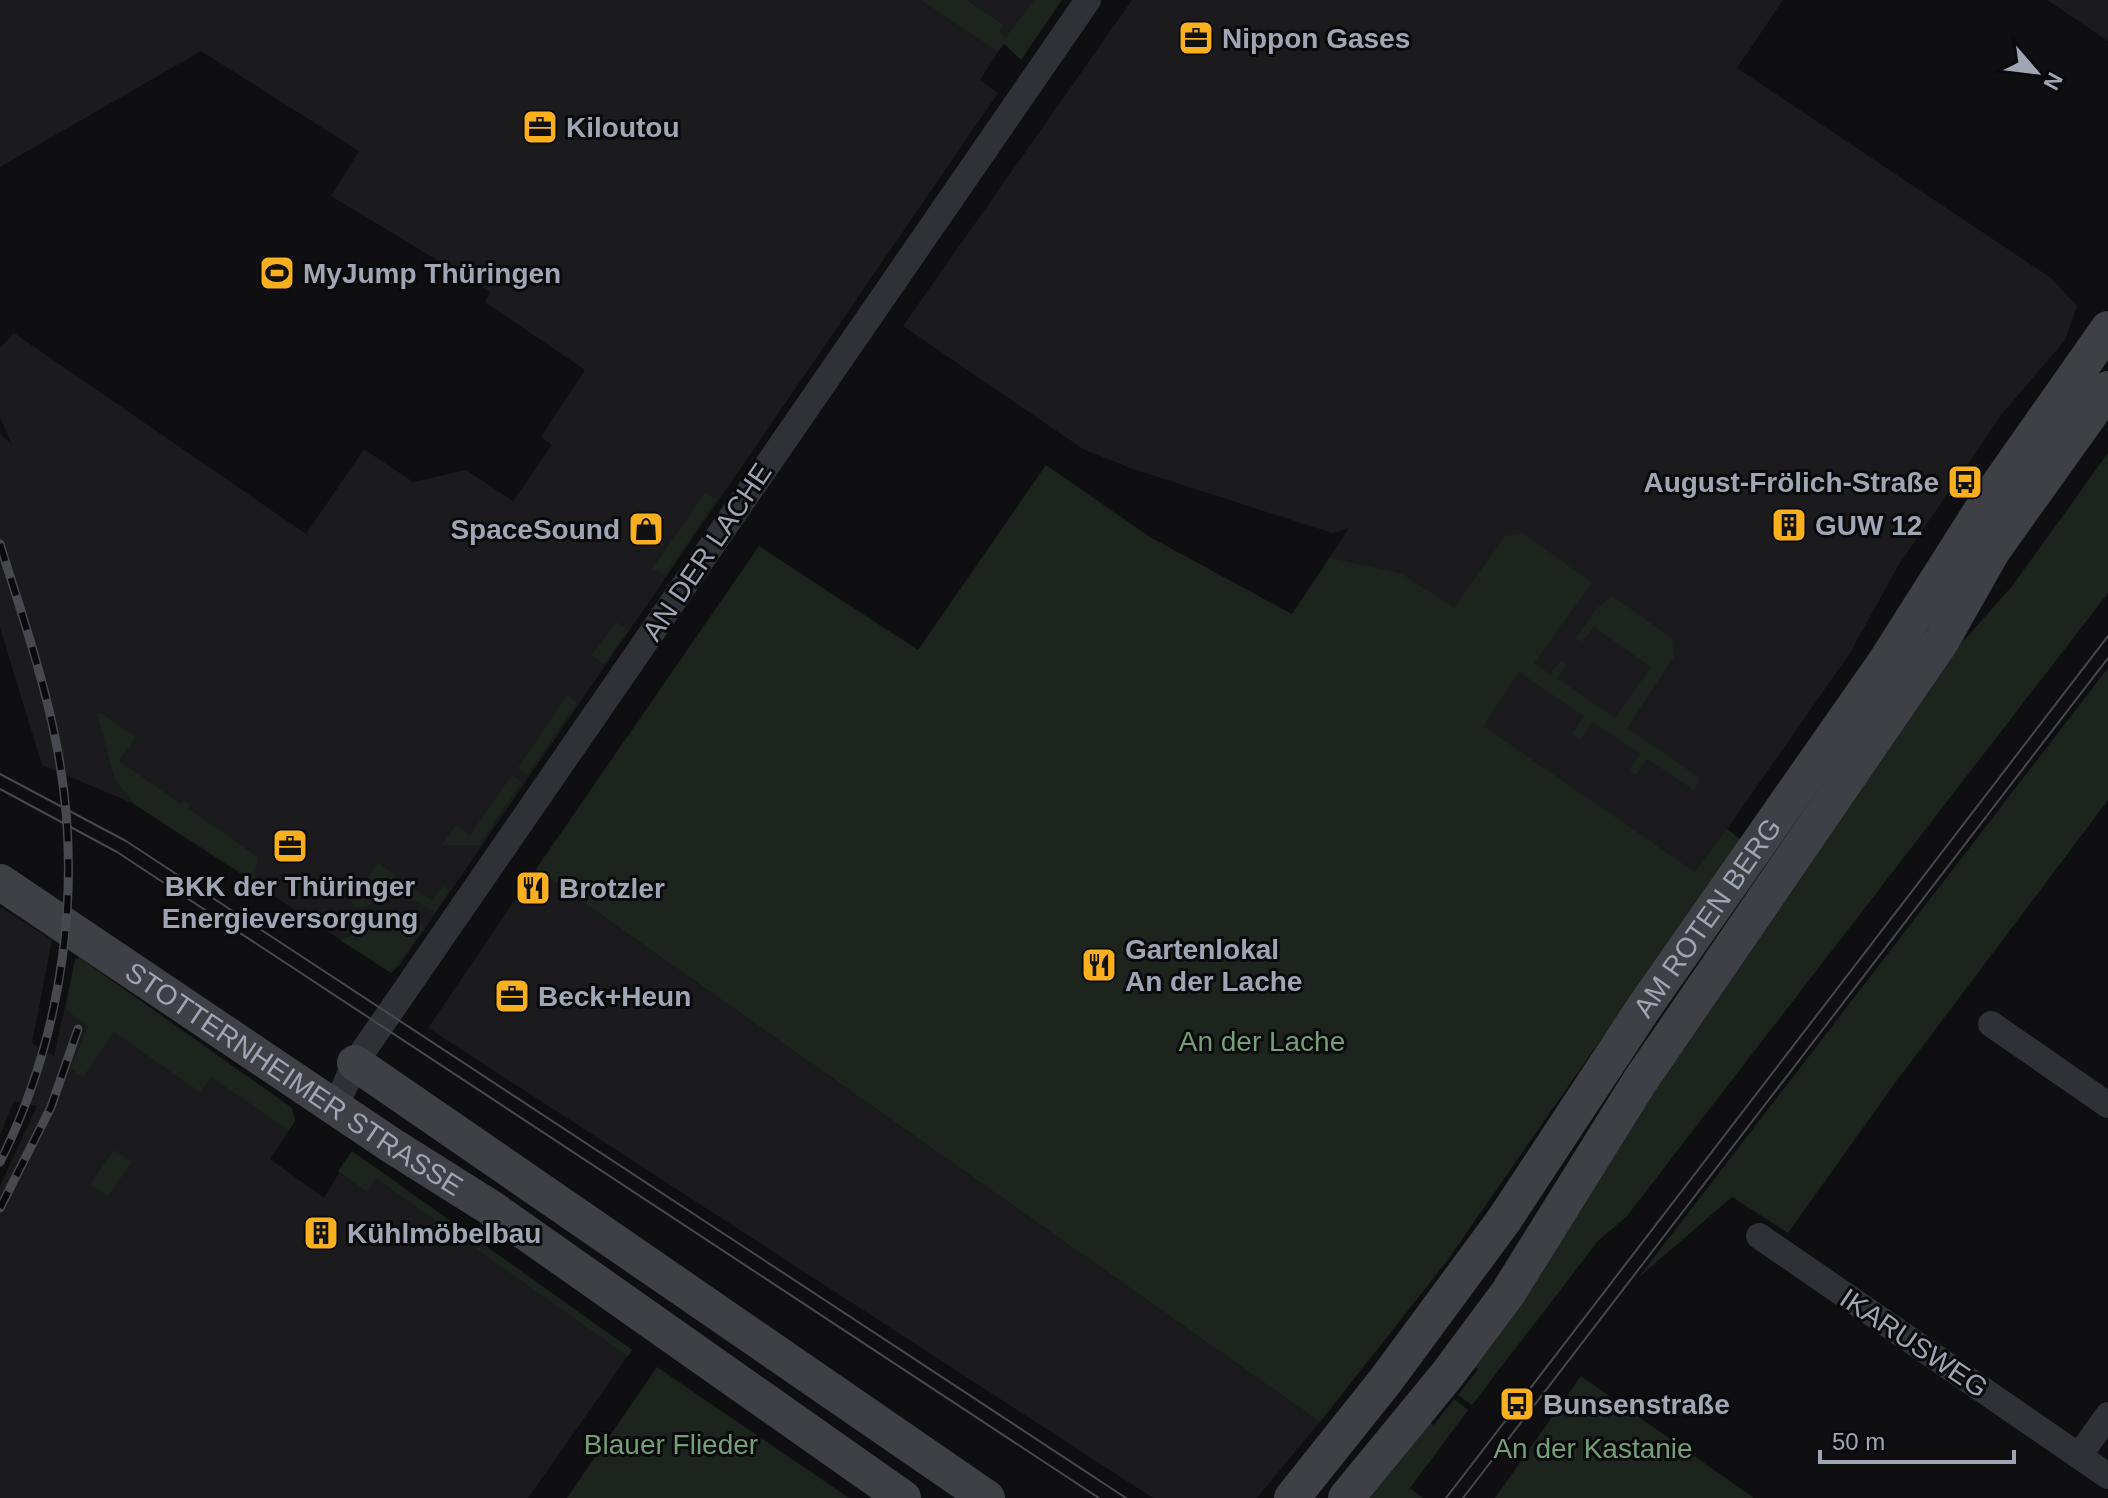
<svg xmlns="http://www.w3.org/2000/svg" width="2108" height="1498" font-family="Helvetica,sans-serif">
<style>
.built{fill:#1b1b1e}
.green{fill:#1c241d}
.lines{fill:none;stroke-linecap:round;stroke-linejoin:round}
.minor{stroke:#303136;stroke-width:26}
.secondary{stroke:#3e4046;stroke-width:36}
.tram{stroke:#47494f;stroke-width:2}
.rail-casing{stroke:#47494f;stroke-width:9}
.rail{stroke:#0a0a0c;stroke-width:6;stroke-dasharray:18;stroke-linecap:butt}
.labels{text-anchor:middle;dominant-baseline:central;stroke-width:6;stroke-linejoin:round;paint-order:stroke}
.poi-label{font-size:28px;font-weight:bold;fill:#a0a5b3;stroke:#0a0a0c;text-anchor:start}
.street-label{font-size:28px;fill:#a0a5b3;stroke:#0a0a0c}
.park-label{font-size:28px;fill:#759f78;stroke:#0a0a0c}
</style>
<rect width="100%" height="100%" fill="#0f0f11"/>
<g class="built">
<path d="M0 0H920L998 52 980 80 998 93 400 965 391 973 134 804 42 765 0 628V433L12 445 0 418V348L14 333 306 534 364 449 413 482 466 470 513 501 552 445 541 437 585 370 485 302 490 292 331 196 359 151 201 51 0 167Z"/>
<path d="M967 0H1062L1024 55 999 33 1004 25Z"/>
<path d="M1132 0H1783L1737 68 2051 278 2077 306 2065 340 2002 414 1898 566 1850 653 1727 829 1740 839 1702 893 1298 605 1349 528 1332 533 1130 468 1083 449 903 326Z"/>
<path d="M2047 0H2108V41Z"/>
<path d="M536 869 1320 1422 1257 1498H1153L428 1028Z"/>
<path d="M0 907 52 940 32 1043 54 1056 75 959 80 958 292 1108 295 1121 270 1159 324 1198 352 1151 632 1350 528 1498H0V1186L37 1106 14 1101 0 1135Z"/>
</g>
<g class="green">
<path d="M920 0H967L1004 25 999 33 1006 37 1034 0H1062L1021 60 1004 44 998 52Z"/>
<path d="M2108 453V593L1627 1216 1598 1241 1472 1405 1458 1395 1478 1369 1472 1365 1644 1098 1950 656 2013 585Z"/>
<path d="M1046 465 1150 537 1292 614 1330 558 1402 574 1454 608 1505 536 1523 533 1592 583 1534 663 1550 674 1561 661 1566 665 1557 678 1615 718 1651 667 1594 627 1582 642 1576 638 1597 608 1612 596 1672 638 1674 657 1627 728 1700 778 1694 790 1647 759 1636 775 1630 771 1640 754 1593 722 1580 739 1572 734 1584 716 1519 672 1483 726 1695 872 1727 829 1740 839 1447 1261 1320 1422 536 869 759 546 918 650Z"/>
<path d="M705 493 716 500 666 574 652 569Z"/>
<path d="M616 622 628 630 604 664 592 655Z"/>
<path d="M2108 668V800L1895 1083 1788 1233 1732 1197 1638 1278Z"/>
<path d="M567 695 577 703 527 775 518 768Z"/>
<path d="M101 713 136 737 119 761 181 804 184 800 190 804 188 808 259 858 254 874 268 890 134 804 115 780 97 714Z"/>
<path d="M512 775 522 782 479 845H442L456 825 470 835Z"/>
<path d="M378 863 432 901 443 886 449 890 435 912C422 905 407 894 392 896 378 897 369 910 355 907L351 902Z"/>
<path d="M394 919 409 920 424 928 391 973 340 940Z"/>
<path d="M80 958 292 1108 295 1121 289 1130 211 1077 200 1092 114 1032 83 1077 71 1069 88 1026 66 1010 75 959Z"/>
<path d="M114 1150 132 1162 108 1196 90 1184Z"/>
<path d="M352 1151 632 1350 628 1356 376 1178 367 1192 341 1173 338 1171Z"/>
<path d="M657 1367 849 1498H567Z"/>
<path d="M1581 1376 1754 1498H1495Z"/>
<path d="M1454 1399 1468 1410 1410 1488 1423 1498H1364L1428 1421 1434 1425Z"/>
</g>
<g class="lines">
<g class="minor">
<path d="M1991 1024 2108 1105"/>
<path d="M335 1108 355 1063 1088 0"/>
<path d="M1759 1236 2108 1476"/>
<path d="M2079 1456 2108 1415"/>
</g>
<g class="secondary">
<path id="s1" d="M0 882 391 1145 491 1208 903 1498"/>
<path d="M355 1063 987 1498"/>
<path id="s2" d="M1292 1498 1386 1380 1504 1220 1645 1006 1886 661 1990 497 2108 329"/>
<path d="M1346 1498 1447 1375 1508 1293 1640 1081 1942 640 1993 550 2108 389"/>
</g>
<g class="tram">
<path d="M0 774 126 841 1126 1498"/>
<path d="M0 789 117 852 1099 1498"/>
<path d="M1446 1498 2108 636"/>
<path d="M1463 1498 2108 658"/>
</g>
<defs>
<g id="rail">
<path d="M0 544C20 609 43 675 56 742 84 882 64 1034 0 1162"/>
<path d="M0 1208 51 1107 78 1029"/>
</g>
</defs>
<use href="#rail" class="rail-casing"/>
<use href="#rail" class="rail"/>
</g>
<defs>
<symbol id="office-square" viewBox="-11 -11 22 22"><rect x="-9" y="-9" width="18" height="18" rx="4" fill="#fab01e" stroke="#0a0a0c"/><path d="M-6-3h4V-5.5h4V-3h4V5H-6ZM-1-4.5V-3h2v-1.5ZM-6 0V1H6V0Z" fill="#111"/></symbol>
<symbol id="stadium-square" viewBox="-11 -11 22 22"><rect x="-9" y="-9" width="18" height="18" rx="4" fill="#fab01e" stroke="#0a0a0c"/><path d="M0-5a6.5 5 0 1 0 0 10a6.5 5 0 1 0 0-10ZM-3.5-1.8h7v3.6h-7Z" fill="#111"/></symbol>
<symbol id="bus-square" viewBox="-11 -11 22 22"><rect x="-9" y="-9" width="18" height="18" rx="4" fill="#fab01e" stroke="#0a0a0c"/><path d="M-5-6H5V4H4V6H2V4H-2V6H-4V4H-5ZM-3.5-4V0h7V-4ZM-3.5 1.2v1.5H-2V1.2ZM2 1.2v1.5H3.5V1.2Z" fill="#111"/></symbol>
<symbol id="building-square" viewBox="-11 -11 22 22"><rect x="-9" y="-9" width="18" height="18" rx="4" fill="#fab01e" stroke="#0a0a0c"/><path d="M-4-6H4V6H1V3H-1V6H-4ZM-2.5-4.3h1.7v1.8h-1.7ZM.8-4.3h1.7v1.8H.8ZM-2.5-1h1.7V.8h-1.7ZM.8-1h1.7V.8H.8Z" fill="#111"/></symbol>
<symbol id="shop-square" viewBox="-11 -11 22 22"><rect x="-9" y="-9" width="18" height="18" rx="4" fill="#fab01e" stroke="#0a0a0c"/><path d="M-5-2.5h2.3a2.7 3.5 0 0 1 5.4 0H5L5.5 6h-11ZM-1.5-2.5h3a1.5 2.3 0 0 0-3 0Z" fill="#111"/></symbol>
<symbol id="restaurant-square" viewBox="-11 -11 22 22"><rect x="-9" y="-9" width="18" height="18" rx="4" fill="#fab01e" stroke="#0a0a0c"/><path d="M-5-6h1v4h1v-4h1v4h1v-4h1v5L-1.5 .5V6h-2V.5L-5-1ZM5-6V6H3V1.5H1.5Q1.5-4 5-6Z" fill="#111"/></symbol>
</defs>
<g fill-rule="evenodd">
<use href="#office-square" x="1176" y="18" width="40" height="40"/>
<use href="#office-square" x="520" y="107" width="40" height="40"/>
<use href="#stadium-square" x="257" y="253" width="40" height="40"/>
<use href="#bus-square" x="1945" y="462" width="40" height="40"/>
<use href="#building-square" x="1769" y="505" width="40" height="40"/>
<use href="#shop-square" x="626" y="509" width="40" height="40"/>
<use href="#office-square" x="270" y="826" width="40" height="40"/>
<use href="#restaurant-square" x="513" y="868" width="40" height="40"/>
<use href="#restaurant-square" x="1079" y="945" width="40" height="40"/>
<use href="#office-square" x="492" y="976" width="40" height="40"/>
<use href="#building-square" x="301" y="1213" width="40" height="40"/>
<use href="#bus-square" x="1497" y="1384" width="40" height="40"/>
</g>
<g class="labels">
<g class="poi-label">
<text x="1222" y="38">Nippon Gases</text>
<text x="566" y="127">Kiloutou</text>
<text x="303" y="273">MyJump Thüringen</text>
<text x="1939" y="482" text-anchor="end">August-Frölich-Straße</text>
<text x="1815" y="525">GUW 12</text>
<text x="620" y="529" text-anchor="end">SpaceSound</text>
<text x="290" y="886" text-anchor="middle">BKK der Thüringer<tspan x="290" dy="32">Energieversorgung</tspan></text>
<text x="559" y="888">Brotzler</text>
<text x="1125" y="949">Gartenlokal<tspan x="1125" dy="32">An der Lache</tspan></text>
<text x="538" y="996">Beck+Heun</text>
<text x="347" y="1233">Kühlmöbelbau</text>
<text x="1543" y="1404">Bunsenstraße</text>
</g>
<g class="street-label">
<text transform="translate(707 552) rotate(-56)">AN DER LACHE</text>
<text stroke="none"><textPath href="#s2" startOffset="714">AM ROTEN BERG</textPath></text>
<text stroke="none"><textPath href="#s1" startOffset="354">STOTTERNHEIMER STRASSE</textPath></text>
<text transform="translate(1914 1343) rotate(34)">IKARUSWEG</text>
</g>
<g class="park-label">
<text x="1262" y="1041">An der Lache</text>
<text x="671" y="1444">Blauer Flieder</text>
<text x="1593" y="1448">An der Kastanie</text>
</g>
</g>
<g transform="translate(2036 72) rotate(118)" stroke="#0a0a0c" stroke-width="6" paint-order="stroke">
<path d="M0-6L14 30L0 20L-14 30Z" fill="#a0a5b3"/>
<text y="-12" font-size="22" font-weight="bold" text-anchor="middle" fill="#a0a5b3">N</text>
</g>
<path d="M1820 1450v12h194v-12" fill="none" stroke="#a0a5b3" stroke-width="4"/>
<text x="1832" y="1450" font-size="24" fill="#a0a5b3" stroke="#0a0a0c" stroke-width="6" paint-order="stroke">50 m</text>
</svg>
